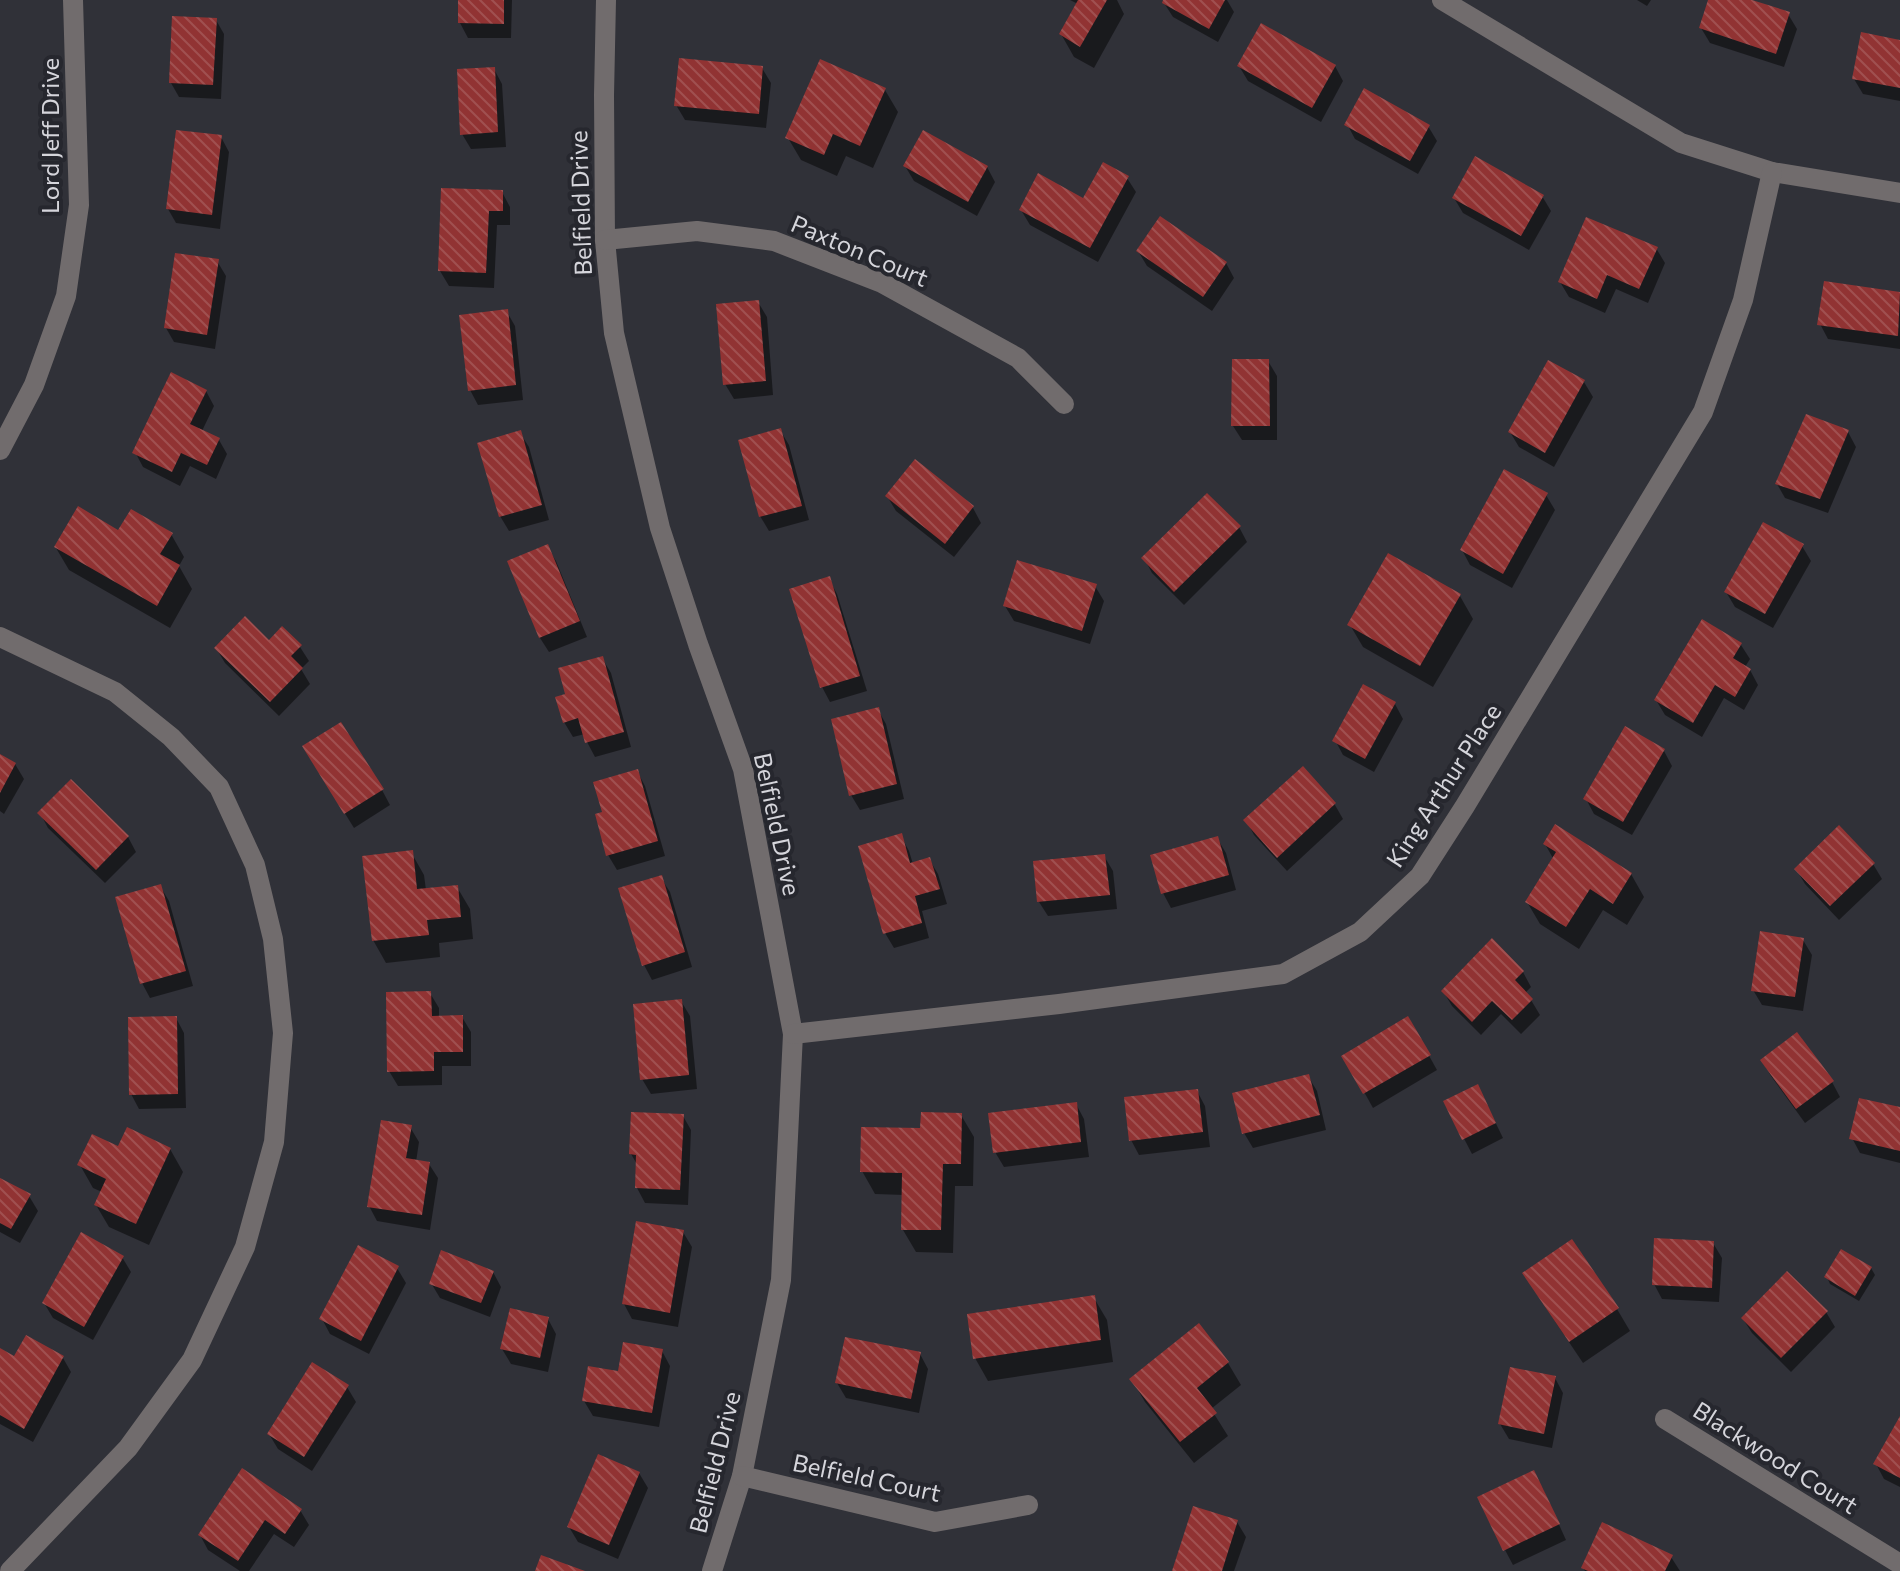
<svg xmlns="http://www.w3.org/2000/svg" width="1900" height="1571" font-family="Commissioner,sans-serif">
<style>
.shadow{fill:#0007}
.building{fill:url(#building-back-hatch)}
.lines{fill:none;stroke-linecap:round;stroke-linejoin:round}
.minor{stroke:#716c6d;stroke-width:20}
.labels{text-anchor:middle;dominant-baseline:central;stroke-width:8;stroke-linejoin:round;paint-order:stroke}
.street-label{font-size:24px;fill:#d5d5db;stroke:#26272e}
</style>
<defs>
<pattern id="building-back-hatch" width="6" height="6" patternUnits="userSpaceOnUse" patternTransform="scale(2)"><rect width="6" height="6" fill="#913333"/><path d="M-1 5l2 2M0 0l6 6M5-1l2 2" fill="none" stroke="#a05050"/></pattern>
</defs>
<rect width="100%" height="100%" fill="#303138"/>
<g class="shadow">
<path d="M460 0H512L511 38H468L460 23Z"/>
<path d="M1070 0H1117L1124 14 1094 68 1074 57 1061 34 1078 4Z"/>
<path d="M1165 0H1227L1234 12 1218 42 1173 17 1164 3Z"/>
<path d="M1637 0H1651L1647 6Z"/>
<path d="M1710 0H1745L1788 14 1797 29 1784 67 1710 43 1701 28Z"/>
<path d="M216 20 224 34 221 99 179 97 171 83Z"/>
<path d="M1900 42V101L1863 94 1854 79Z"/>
<path d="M1239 66H1335L1343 81 1321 122 1248 81Z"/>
<path d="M762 68 771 83 766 128 685 120 676 105Z"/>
<path d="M494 69 502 84 506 147 471 149 462 134Z"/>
<path d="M885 90 898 112 873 168 846 156 837 176 801 160 788 138Z"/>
<path d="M1347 124 1428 126 1437 141 1418 174 1355 139Z"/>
<path d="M221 137 229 152 220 229 176 223 168 209Z"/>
<path d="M905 166 987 167 995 182 977 216 914 181Z"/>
<path d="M1127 178 1136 192 1098 262 1030 225 1021 210 1084 200Z"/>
<path d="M502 192 510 207V225H497L494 288 449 286 440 271Z"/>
<path d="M1542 196 1551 211 1529 250 1463 213 1454 198Z"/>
<path d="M1656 248 1665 263 1648 303 1616 289 1605 313 1569 297 1560 282Z"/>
<path d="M1138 251 1226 263 1234 278 1212 311 1147 266Z"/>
<path d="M217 261 226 276 215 349 174 342 166 328Z"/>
<path d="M1826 283 1900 294V349L1828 339 1820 324Z"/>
<path d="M758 302 767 317 773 395 734 399 725 384Z"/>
<path d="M507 312 515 326 523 400 478 405 470 390Z"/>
<path d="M1268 361 1277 376V440H1242L1233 426Z"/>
<path d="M1549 363 1584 382 1593 397 1554 467 1519 447 1510 432Z"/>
<path d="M206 391 214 406 202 431 219 440 227 454 216 479 190 466 180 486 143 467 135 452Z"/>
<path d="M780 430 789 445 809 520 769 531 760 516Z"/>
<path d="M1848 432 1856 447 1828 513 1785 498 1777 484Z"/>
<path d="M520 433 529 447 549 520 509 531 500 516Z"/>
<path d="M915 462 973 508 981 523 954 557 896 511 887 496Z"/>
<path d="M1546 495 1555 510 1512 588 1470 565 1462 550Z"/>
<path d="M1239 527 1247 542 1184 605 1152 573 1144 558Z"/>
<path d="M119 532 171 534 184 557 179 566 192 589 170 628 69 570 56 548Z"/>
<path d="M1802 546 1811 561 1773 628 1735 607 1726 592Z"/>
<path d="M547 547 556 561 587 637 549 652 540 638 509 562Z"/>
<path d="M829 579 837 594 867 691 830 702 822 687Z"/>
<path d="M1095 586 1104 601 1090 644 1014 621 1005 606Z"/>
<path d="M1460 596 1473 619 1433 687 1363 647 1350 625Z"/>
<path d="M269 643 300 647 309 661 301 669 310 684 279 716 225 663 216 648Z"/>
<path d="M1741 645 1750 659 1745 667 1750 670 1758 685 1744 710 1724 698 1702 737 1665 715 1656 700Z"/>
<path d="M602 658 611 673 631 747 595 757 587 742 585 734 573 737 564 722 567 696Z"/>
<path d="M1395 704 1403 719 1374 772 1343 755 1335 740Z"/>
<path d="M878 710 886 724 904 799 860 810 851 795Z"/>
<path d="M1664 751 1672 766 1632 835 1594 814 1586 799Z"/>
<path d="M0 756 15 764 24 779 4 814 0 811Z"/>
<path d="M313 762 382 790 390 805 354 828Z"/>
<path d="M1303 769 1335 805 1343 819 1287 871 1254 835 1246 820Z"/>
<path d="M637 771 645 786 665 856 617 870 608 855 604 813Z"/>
<path d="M40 813 128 837 136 852 105 883 48 828Z"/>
<path d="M901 836 909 851 913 864 929 859 938 874 947 904 922 911 929 938 894 948 885 933Z"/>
<path d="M1217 838 1226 853 1236 890 1171 908 1163 893Z"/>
<path d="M1545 844 1631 874 1644 897 1627 925 1603 910 1579 949 1540 924 1527 902 1554 860Z"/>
<path d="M411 852 424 875 426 890 457 887 470 909 473 939 439 943 440 957 386 963 373 940Z"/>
<path d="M1104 856 1113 871 1117 909 1048 916 1039 902Z"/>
<path d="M1873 864 1882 879 1839 920 1805 884 1796 869Z"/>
<path d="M661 878 670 892 692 967 652 980 644 965Z"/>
<path d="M160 886 169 901 193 986 150 998 142 983 118 898Z"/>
<path d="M1803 940 1812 955 1803 1011 1762 1005 1753 990Z"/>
<path d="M1523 972 1531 987 1525 993 1531 1000 1540 1015 1521 1034 1501 1014 1481 1035 1452 1006 1443 991Z"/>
<path d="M430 993 439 1008V1018L462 1017 471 1032V1066H442V1085L398 1086 389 1071Z"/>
<path d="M681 1001 690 1016 697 1089 651 1094 642 1079Z"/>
<path d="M176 1018 184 1033 186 1108 139 1109 131 1094Z"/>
<path d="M1408 1018 1437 1070 1373 1108 1344 1056Z"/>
<path d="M1762 1061 1832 1082 1840 1097 1805 1123 1771 1076Z"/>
<path d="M1308 1076 1317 1091 1326 1130 1253 1148 1244 1133Z"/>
<path d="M1197 1091 1205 1106 1210 1147 1139 1155 1131 1140Z"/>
<path d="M1485 1101 1503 1138 1472 1154 1445 1102Z"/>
<path d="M1076 1104 1084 1119 1089 1157 1004 1167 995 1152Z"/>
<path d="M1900 1109V1163L1860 1153 1852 1138Z"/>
<path d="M961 1115 974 1137 973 1186H955L953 1253 916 1252 903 1230 904 1195 875 1194 862 1171 922 1130Z"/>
<path d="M683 1116 691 1130 688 1205 645 1203 637 1188 638 1166 631 1154Z"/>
<path d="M410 1127 419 1142 416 1162 429 1164 438 1178 430 1230 377 1221 369 1206Z"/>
<path d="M119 1148 170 1149 183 1172 149 1245 109 1227 96 1205 102 1192 93 1188 80 1165Z"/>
<path d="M0 1180 29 1196 38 1211 20 1243 0 1232Z"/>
<path d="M683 1232 692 1247 678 1327 632 1319 624 1304Z"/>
<path d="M1713 1243 1722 1258 1719 1302 1662 1299 1654 1284Z"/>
<path d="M122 1257 131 1272 93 1340 53 1318 44 1303Z"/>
<path d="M397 1268 406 1283 369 1354 330 1334 322 1319Z"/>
<path d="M1871 1268 1875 1275 1859 1301 1830 1284 1827 1277Z"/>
<path d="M493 1272 501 1287 490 1317 440 1298 431 1283Z"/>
<path d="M1525 1274 1617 1309 1630 1331 1583 1363 1538 1296Z"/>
<path d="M1094 1298 1107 1320 1113 1362 988 1381 975 1358Z"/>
<path d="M1826 1312 1835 1327 1791 1372 1752 1333 1743 1319Z"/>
<path d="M548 1319 556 1334 548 1372 511 1364 502 1349Z"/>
<path d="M0 1351 15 1359 63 1358 71 1372 33 1442 0 1424Z"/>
<path d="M662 1351 670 1366 659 1427 593 1416 584 1401 619 1373Z"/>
<path d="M920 1354 928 1369 919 1413 846 1398 837 1383Z"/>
<path d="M1228 1363 1241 1385 1211 1409 1228 1436 1194 1463 1145 1402 1132 1380Z"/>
<path d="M1555 1378 1563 1393 1552 1448 1509 1439 1500 1424Z"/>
<path d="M347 1387 356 1402 312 1471 278 1449 269 1434Z"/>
<path d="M1900 1420V1487L1884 1479 1876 1464Z"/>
<path d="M639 1473 648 1488 618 1559 578 1542 569 1527Z"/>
<path d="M1542 1487 1566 1540 1513 1565 1505 1550Z"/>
<path d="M300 1510 309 1525 294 1547 274 1534 249 1571H240L208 1550 200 1535Z"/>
<path d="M1237 1522 1246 1537 1234 1571H1174Z"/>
<path d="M1671 1557 1680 1571H1585L1583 1568Z"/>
</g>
<g class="building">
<path d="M458 0H504V24L458 23Z"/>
<path d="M1078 0H1107L1080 47 1059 34Z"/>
<path d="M1163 0H1225L1209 29 1162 3Z"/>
<path d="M1708 0H1752L1790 12 1776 54 1699 28Z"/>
<path d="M172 16 217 18 213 85 169 83Z"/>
<path d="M1261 23 1336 65 1312 108 1237 66Z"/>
<path d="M1861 32 1900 40V88L1852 79Z"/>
<path d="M679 58 763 66 759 114 674 106Z"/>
<path d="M820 59 886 88 860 146 833 134 824 155 785 138Z"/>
<path d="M495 67 498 132 460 135 457 69Z"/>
<path d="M1364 88 1430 125 1410 161 1344 125Z"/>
<path d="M176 130 222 135 212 215 166 209Z"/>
<path d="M923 130 988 166 968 202 903 166Z"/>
<path d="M1475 156 1544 195 1521 236 1452 198Z"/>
<path d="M1103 162 1129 176 1090 248 1019 210 1038 173 1083 198Z"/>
<path d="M441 188 503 190V211H489L486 273 438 271Z"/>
<path d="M1160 216 1227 262 1203 297 1136 251Z"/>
<path d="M1586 217 1658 247 1639 289 1607 275 1597 299 1558 282Z"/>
<path d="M175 253 219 259 207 335 164 328Z"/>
<path d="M1824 281 1900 292 1898 336 1817 325Z"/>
<path d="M759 300 766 381 723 385 716 304Z"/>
<path d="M508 309 516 385 468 391 459 315Z"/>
<path d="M1232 359H1269L1270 426H1231Z"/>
<path d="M1548 360 1585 380 1545 453 1508 432Z"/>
<path d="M171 372 207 390 190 424 220 438 207 465 181 453 172 472 132 453Z"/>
<path d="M1806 414 1849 430 1820 499 1775 484Z"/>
<path d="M781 428 802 506 759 517 738 440Z"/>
<path d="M521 430 542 505 499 517 477 443Z"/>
<path d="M915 459 974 506 945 544 885 496Z"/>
<path d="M1504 469 1548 493 1503 574 1460 550Z"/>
<path d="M1207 493 1241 526 1174 592 1141 558Z"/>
<path d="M78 506 118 530 131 509 173 533 160 554 180 565 157 606 54 547Z"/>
<path d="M1763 522 1804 544 1765 614 1724 592Z"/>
<path d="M548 544 580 621 539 638 507 561Z"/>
<path d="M1388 553 1461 594 1420 666 1347 625Z"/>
<path d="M1017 560 1097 584 1082 631 1003 606Z"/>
<path d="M830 576 860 676 820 688 789 589Z"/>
<path d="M245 616 269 640 282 626 302 645 291 656 303 668 270 702 214 648Z"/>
<path d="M1702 619 1742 643 1733 658 1751 669 1735 697 1715 685 1693 723 1654 700Z"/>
<path d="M603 656 624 732 585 743 578 718 563 723 555 697 565 694 558 668Z"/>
<path d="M1363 684 1396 702 1365 759 1332 741Z"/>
<path d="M879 707 897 784 849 796 831 719Z"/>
<path d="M341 722 384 789 344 814 302 746Z"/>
<path d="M1625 726 1665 749 1623 822 1583 799Z"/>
<path d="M0 754 16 763 0 793Z"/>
<path d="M1303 766 1336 803 1277 858 1243 820Z"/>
<path d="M638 769 658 841 606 856 595 814 602 812 593 782Z"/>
<path d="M71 779 129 836 96 870 37 813Z"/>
<path d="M1555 824 1632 873 1613 904 1590 889 1566 927 1525 902 1556 852 1543 844Z"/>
<path d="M1839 825 1875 863 1830 906 1794 869Z"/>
<path d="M902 833 910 863 930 857 940 889 915 896 922 923 883 934 858 846Z"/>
<path d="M1218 836 1229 875 1161 894 1150 855Z"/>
<path d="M413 850 417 889 458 885 461 917 427 920 429 935 372 941 362 856Z"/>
<path d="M1105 854 1110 895 1037 902 1033 861Z"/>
<path d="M662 875 685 952 642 966 618 888Z"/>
<path d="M161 884 186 971 140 984 115 897Z"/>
<path d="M1760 931 1804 938 1795 997 1751 991Z"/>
<path d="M1492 938 1524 971 1515 980 1533 999 1512 1020 1492 1001 1472 1022 1441 991Z"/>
<path d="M431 991 432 1016 463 1015V1052H434V1071L387 1072 386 992Z"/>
<path d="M682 999 689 1075 640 1080 633 1004Z"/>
<path d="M177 1016 178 1094 129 1095 128 1017Z"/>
<path d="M1408 1016 1431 1055 1363 1094 1341 1056Z"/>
<path d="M1797 1032 1834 1081 1796 1109 1760 1060Z"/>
<path d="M1309 1074 1320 1115 1242 1134 1232 1093Z"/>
<path d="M1478 1084 1496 1123 1462 1140 1443 1101Z"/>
<path d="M1198 1089 1203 1132 1129 1141 1124 1097Z"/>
<path d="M1859 1098 1900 1107V1151L1849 1139Z"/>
<path d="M1077 1102 1081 1142 993 1153 988 1113Z"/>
<path d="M631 1112 684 1114 680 1190 635 1188 636 1155 629 1154Z"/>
<path d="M921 1112 962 1113 961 1164H943L941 1230H901L902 1173 860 1172 861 1127 920 1128Z"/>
<path d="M381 1120 412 1125 406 1158 430 1162 422 1215 367 1207Z"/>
<path d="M127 1127 171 1148 136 1224 94 1205 106 1179 77 1165 92 1134 118 1146Z"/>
<path d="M0 1178 31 1194 11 1229 0 1223Z"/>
<path d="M636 1221 684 1230 670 1313 622 1304Z"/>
<path d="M81 1232 124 1256 84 1327 42 1303Z"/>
<path d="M1654 1238 1714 1241 1712 1288 1652 1285Z"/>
<path d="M1572 1239 1619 1308 1569 1342 1522 1273Z"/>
<path d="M358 1245 399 1266 361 1341 319 1319Z"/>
<path d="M1841 1249 1872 1267 1855 1296 1824 1277Z"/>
<path d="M441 1250 494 1271 481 1303 429 1284Z"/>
<path d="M1787 1271 1828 1311 1781 1358 1741 1318Z"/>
<path d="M1095 1295 1101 1340 973 1359 967 1314Z"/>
<path d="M510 1308 549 1317 540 1358 500 1349Z"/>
<path d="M1199 1323 1229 1362 1197 1388 1217 1413 1180 1442 1129 1379Z"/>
<path d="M26 1335 64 1356 24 1429 0 1415V1348L14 1356Z"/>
<path d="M845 1337 921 1352 911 1399 835 1383Z"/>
<path d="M623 1342 663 1349 652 1413 582 1401 588 1366 618 1371Z"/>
<path d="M312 1362 349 1385 304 1457 267 1434Z"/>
<path d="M1510 1367 1556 1376 1544 1434 1498 1424Z"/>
<path d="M1900 1416V1478L1873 1464Z"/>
<path d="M598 1454 640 1472 609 1545 567 1527Z"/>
<path d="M242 1468 302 1509 285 1534 265 1520 238 1561 198 1535Z"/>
<path d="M1534 1470 1560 1524 1503 1551 1477 1497Z"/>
<path d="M1193 1506 1238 1520 1222 1571H1172Z"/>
<path d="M1602 1522 1673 1555 1665 1571H1588L1581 1568Z"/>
<path d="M541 1555 585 1571H535Z"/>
</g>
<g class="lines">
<g class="minor">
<path d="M606 0 604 95 605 240 614 333 660 528 698 644 743 769 793 1034 781 1280 742 1476 712 1571"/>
<path d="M1442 0 1681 143 1772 172 1900 193"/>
<path d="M605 240 697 231 774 241 882 283 1018 358 1064 404"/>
<path d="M0 450 34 385 66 296 79 205 73 0"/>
<path d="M0 637 115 692 171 737 219 787 255 865 273 939 283 1033 274 1142 245 1247 192 1360 128 1448 10 1571"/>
<path d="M793 1034 1059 1004 1283 974 1360 932 1420 876 1465 806 1703 412 1743 300 1772 172"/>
<path d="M1665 1419 1900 1564"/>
<path d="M742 1476 935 1522 1028 1505"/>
</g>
</g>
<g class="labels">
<g class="street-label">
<text transform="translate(49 136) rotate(-90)">Lord Jeff Drive</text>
<text transform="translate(580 203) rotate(-92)">Belfield Drive</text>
<text transform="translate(860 250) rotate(23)">Paxton Court</text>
<text transform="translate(1443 785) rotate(-57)">King Arthur Place</text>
<text transform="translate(778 824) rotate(78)">Belfield Drive</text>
<text transform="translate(1776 1457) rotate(32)">Blackwood Court</text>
<text transform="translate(714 1462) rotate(-76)">Belfield Drive</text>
<text transform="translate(867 1477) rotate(12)">Belfield Court</text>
</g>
</g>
</svg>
